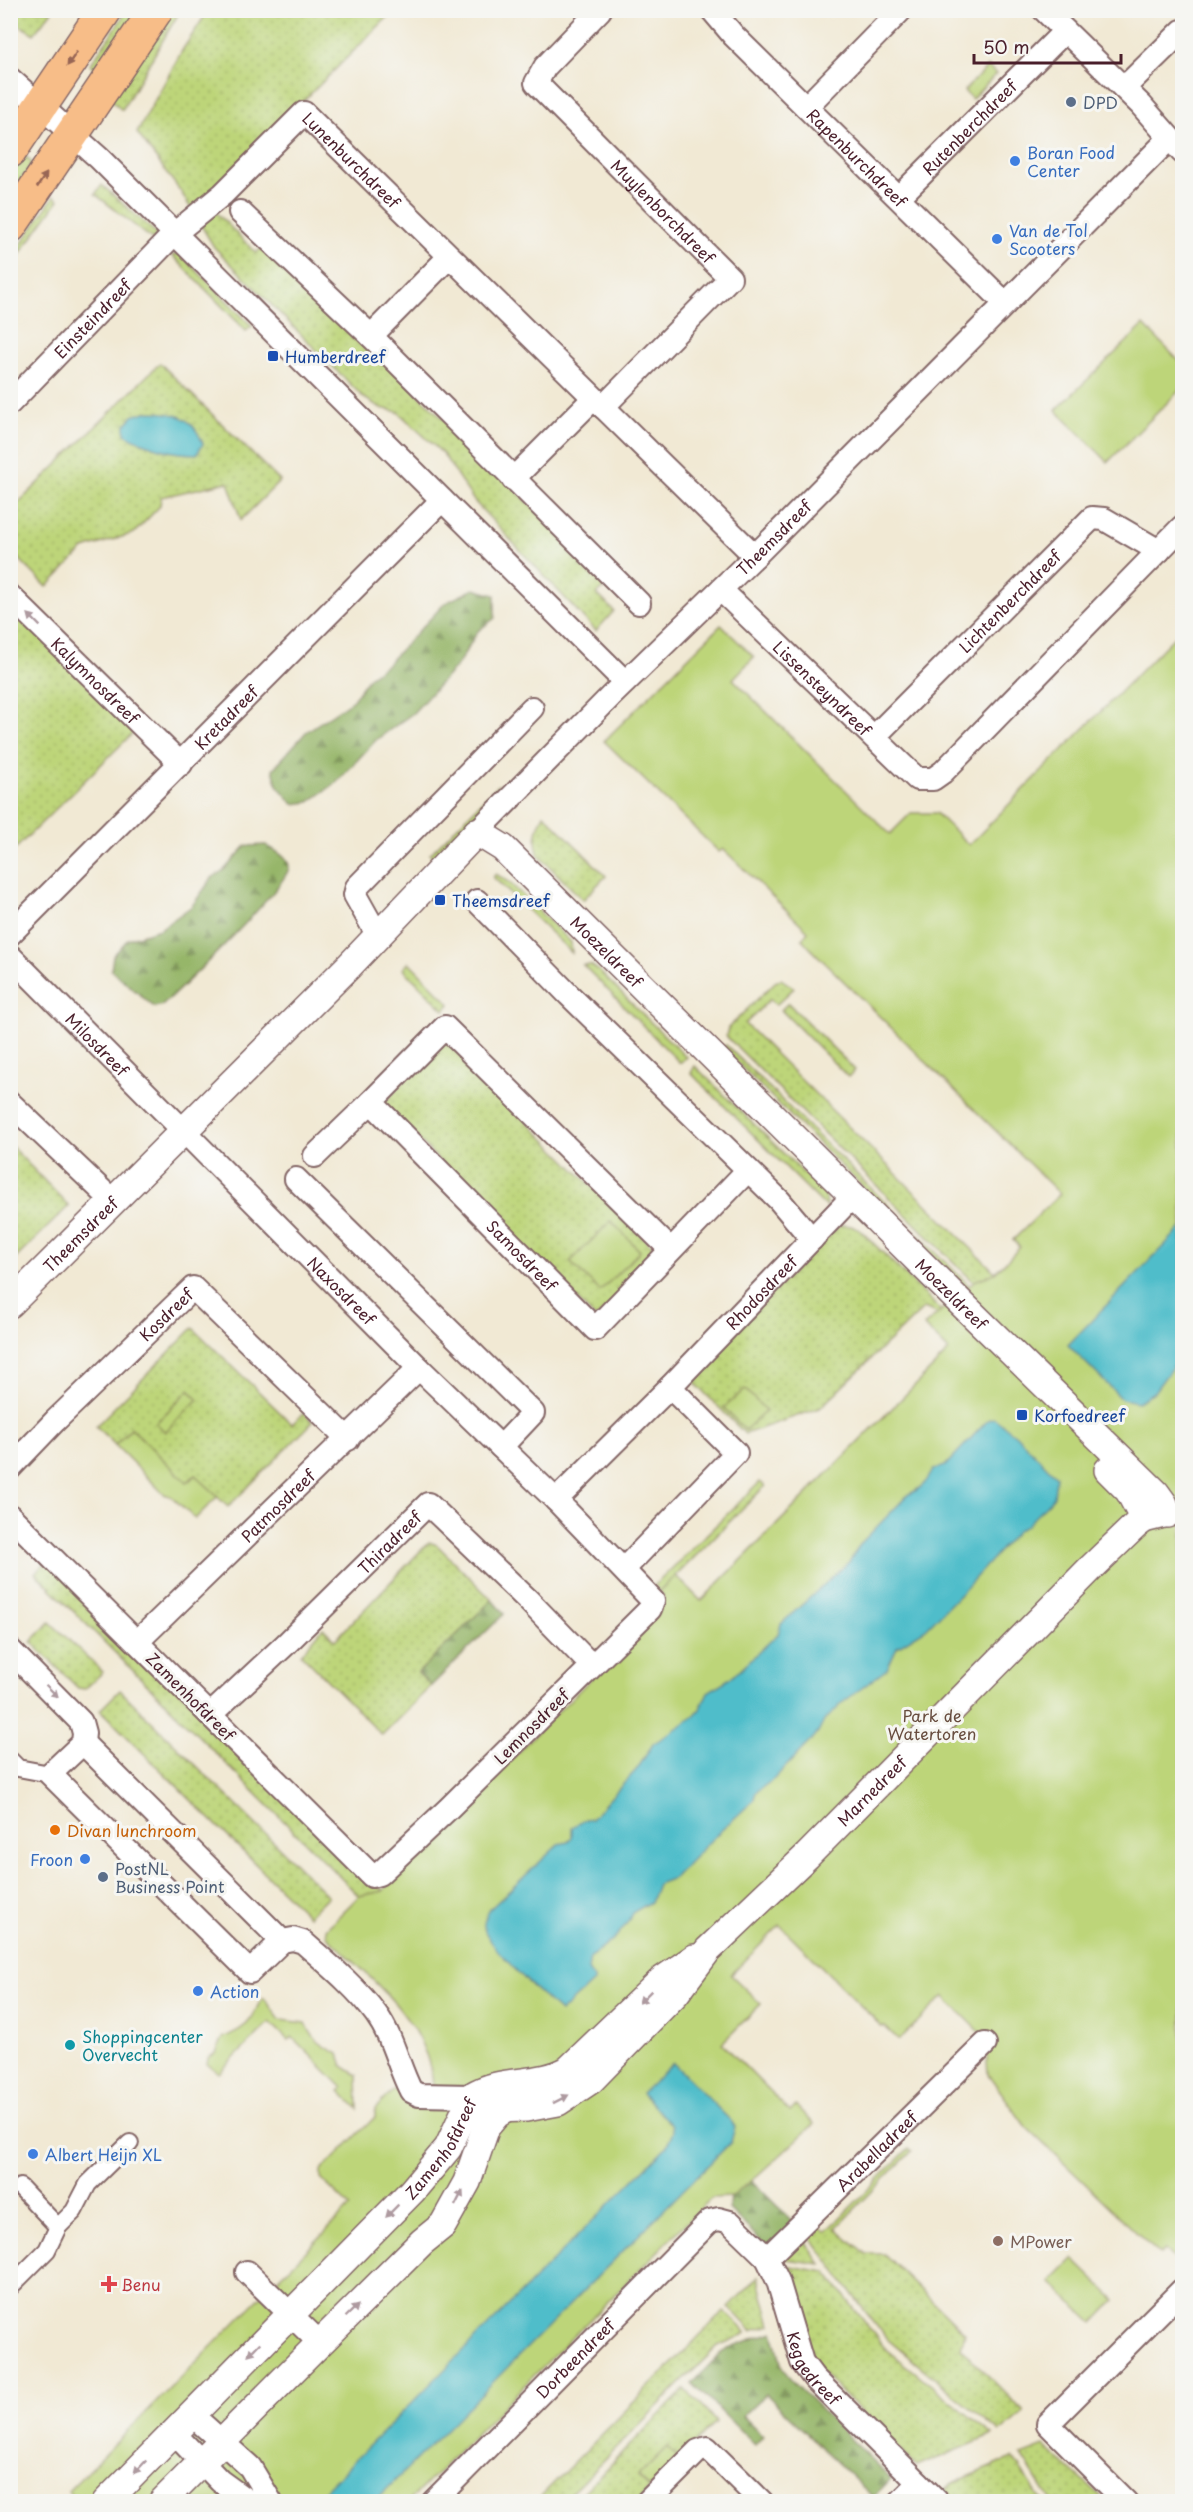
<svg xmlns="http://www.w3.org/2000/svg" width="1193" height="2512" font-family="'Playpen Sans',sans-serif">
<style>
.grass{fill:url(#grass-dots);stroke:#847a52;stroke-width:1.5}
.forest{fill:url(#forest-firs);stroke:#706a4a;stroke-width:1.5}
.green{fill:#bdd579;stroke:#847a52;stroke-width:1.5}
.water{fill:#50bdca;stroke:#4d6e7a;stroke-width:1.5}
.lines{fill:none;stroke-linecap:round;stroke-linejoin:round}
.pedestrian-casing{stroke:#846666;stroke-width:20}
.minor-casing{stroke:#846666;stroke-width:26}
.tertiary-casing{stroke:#846666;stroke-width:30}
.primary-casing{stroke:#846666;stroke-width:36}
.pedestrian{stroke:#fff;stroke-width:16}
.minor{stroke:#fff;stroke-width:22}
.tertiary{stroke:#fff;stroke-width:27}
.primary{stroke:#f7bd88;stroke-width:33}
.oneway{fill:#986655}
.oneway2{fill:#ae9aa0}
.service-dot{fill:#5c6f8a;stroke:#f6f6f2;stroke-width:2}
.shop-dot{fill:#3f7fe0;stroke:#f6f6f2;stroke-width:2}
.transit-dot{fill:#1a4fb4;stroke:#f6f6f2;stroke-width:2}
.food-dot{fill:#e8710a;stroke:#f6f6f2;stroke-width:2}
.culture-dot{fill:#0f9aa8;stroke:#f6f6f2;stroke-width:2}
.education-dot{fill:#8d6e63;stroke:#f6f6f2;stroke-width:2}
.health-dot{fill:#e0444e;stroke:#f6f6f2;stroke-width:2}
.labels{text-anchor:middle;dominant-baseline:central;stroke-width:6;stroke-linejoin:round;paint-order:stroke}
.service-label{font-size:16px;fill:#4e5e75;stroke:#f6f6f2;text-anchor:start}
.street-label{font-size:16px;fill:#4a1f2b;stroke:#f6f6f2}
.shop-label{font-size:16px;fill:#366cbe;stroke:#f6f6f2;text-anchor:start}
.transit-label{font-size:16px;fill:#164399;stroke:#f6f6f2;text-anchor:start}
.park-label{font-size:16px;fill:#674c3e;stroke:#f6f6f2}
.food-label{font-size:16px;fill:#c56008;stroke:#f6f6f2;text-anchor:start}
.culture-label{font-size:16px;fill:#0d838f;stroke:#f6f6f2;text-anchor:start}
.education-label{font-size:16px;fill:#785e54;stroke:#f6f6f2;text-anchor:start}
.health-label{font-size:16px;fill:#be3a42;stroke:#f6f6f2;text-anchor:start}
</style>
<defs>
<pattern id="grass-dots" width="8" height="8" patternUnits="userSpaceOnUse" patternTransform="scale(1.5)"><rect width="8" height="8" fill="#bdd579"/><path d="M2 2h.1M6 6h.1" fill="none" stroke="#a4b669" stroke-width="1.8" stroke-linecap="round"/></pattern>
<pattern id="forest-firs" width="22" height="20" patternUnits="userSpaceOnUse" patternTransform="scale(1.5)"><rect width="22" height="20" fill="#96b669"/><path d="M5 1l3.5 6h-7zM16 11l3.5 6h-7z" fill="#7c9357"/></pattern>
</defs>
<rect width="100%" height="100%" fill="#f6f6f2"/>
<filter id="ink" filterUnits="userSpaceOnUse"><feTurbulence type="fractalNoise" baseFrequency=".0167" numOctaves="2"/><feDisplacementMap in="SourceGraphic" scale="12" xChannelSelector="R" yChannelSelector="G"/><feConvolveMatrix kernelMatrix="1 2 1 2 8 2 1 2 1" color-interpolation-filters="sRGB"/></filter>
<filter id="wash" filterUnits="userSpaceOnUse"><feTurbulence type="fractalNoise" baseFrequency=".008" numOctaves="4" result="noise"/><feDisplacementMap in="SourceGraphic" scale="24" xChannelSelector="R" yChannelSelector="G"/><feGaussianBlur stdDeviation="1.35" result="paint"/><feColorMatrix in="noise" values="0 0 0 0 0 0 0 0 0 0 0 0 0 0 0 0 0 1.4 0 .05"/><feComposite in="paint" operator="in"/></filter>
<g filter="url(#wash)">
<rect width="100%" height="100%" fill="#f1e9d4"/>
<g class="grass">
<path d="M11 10H52V11L34 34 11 20Z"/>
<path d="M127 11H142L100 73 90 65Z"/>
<path d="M166 11H180L122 110 110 99Z"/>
<path d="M208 11H394L204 200 256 253 266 244 609 582 597 594 614 611 596 631 474 501 443 454 398 412 381 408 364 398 214 247 181 192 137 133 183 49Z"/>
<path d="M22 152 32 163 11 197V168Z"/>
<path d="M102 185 157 234 153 240 95 194Z"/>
<path d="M54 196 59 200 11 266V259Z"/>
<path d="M180 254 252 326 246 331 172 255Z"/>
<path d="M160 363 280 481 241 520 228 482 161 497 160 506 134 533 84 549 47 587 11 551 10 511Z"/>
<path d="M21 609 137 729 11 853 10 619Z"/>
<path d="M498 785 502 789 434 859 430 854Z"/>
<path d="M544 814 606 876 583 900 539 856C533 840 537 829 544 814Z"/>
<path d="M496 874 510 883 571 942 572 953 493 877Z"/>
<path d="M409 962 450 1004 444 1010 403 969Z"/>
<path d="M583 965H591L598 970 686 1057 680 1063Z"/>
<path d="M781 979 794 988 776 1005 770 999 745 1024 995 1272 1020 1248 1013 1240 1032 1222 997 1305 726 1036 728 1028 775 982Z"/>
<path d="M788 1003 855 1070 848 1077 781 1010Z"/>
<path d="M444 1039 658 1252 596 1319 383 1104Z"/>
<path d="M726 1045 985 1301 973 1296 722 1048Z"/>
<path d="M695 1066 826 1195 827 1208 691 1073Z"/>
<path d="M11 1146 69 1206 11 1263Z"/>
<path d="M843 1225 851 1226 860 1230 973 1342 934 1312 924 1308 820 1408 745 1434 689 1377 839 1226Z"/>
<path d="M193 1328 292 1424 304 1413 313 1422 228 1507 195 1475 187 1483 131 1428 115 1445 96 1426Z"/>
<path d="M949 1351 705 1610 664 1601 663 1595 654 1586 760 1482 765 1486 676 1576 701 1601Z"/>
<path d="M429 1542 437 1545 492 1600 418 1673 431 1686 382 1735 301 1654 323 1628 335 1640Z"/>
<path d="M47 1561 389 1896 443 1980 35 1573Z"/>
<path d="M50 1622 103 1672 85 1689 78 1688 31 1642Z"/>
<path d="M120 1690 328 1896 308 1916 100 1710Z"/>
<path d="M909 2148 912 2151 836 2228 866 2254H884L965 2333 961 2348 1024 2412 1000 2432 887 2339 861 2306 807 2232 816 2223 826 2232Z"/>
<path d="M802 2237 821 2264 786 2259 788 2251Z"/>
<path d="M784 2265 826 2272 884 2347 993 2435 917 2467 821 2372 811 2358Z"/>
<path d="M758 2277 771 2325 752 2331 729 2307Z"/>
<path d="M724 2311 747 2333 718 2346 563 2501H536Z"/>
<path d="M685 2389 716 2422 679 2459 638 2477 650 2488 637 2501 574 2502Z"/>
<path d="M1044 2446 1106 2501H1051L1021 2455Z"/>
<path d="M1013 2458 1042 2501H950L942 2494 951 2484Z"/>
</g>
<g class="forest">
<path d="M474 589 495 595V618L478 631 458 664 413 713 376 740 336 783 309 802 293 804 277 785 273 769 306 732 353 700 369 677 387 664 445 603Z"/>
<path d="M266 845C273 850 289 857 289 867 288 886 182 987 163 1005L154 1007 111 970 113 956 128 939 160 929 192 906 212 878 224 870 246 846Z"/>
<path d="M492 1600 504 1614 431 1686 418 1673Z"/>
<path d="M745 2174 795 2224 779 2240 764 2244 729 2209 730 2192Z"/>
<path d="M773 2332 782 2367 791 2380 891 2479 873 2497 766 2394 743 2416 763 2436 755 2445 692 2383 721 2353 733 2346Z"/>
</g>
<g class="green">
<path d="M988 66 996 74 972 99 964 91Z"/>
<path d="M1144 325 1182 364V388L1108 462 1056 410Z"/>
<path d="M721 625 754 657 733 679 890 834 911 813H936L969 845 1182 629V2264L1181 2266 1165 2250 1160 2255 1026 2127 988 2074 985 2037 944 1996 899 2040 884 2026 882 2027 780 1925 731 1975 761 2004 722 2043 790 2112 796 2106 814 2124 758 2176 730 2197 712 2198 701 2208 409 2501 78 2502 68 2491 350 2207 321 2179V2171L375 2117V2109L393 2090H402L421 2107 433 2108C433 2096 434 2083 431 2071 418 2013 366 1975 327 1936L326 1929 359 1896 383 1891 400 1871 648 1621C657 1615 665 1606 663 1595L659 1591 676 1576 701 1601 949 1351 924 1326 974 1281 995 1273 1020 1247 1013 1240 1060 1194 810 948 802 939 808 931 723 849 719 852 604 741Z"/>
<path d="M611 1221 640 1251 600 1291 570 1262Z"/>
<path d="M745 1389 766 1411 745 1430 724 1408Z"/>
<path d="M189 1390 198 1399 165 1432 156 1423Z"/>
<path d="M131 1428 187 1483 195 1475 218 1496 195 1519 172 1497 164 1494 115 1445Z"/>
<path d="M264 1998 280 2020 306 2023C312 2040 324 2047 339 2054L343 2066 357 2075 358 2109 340 2091 343 2088 292 2037 288 2040 270 2022 219 2073 207 2064 208 2058 216 2053 223 2038C233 2033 244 2029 251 2019 257 2012 257 2002 264 1998Z"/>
<path d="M1073 2259 1115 2300 1093 2323 1050 2282Z"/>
<path d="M667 2447 679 2459 650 2488 638 2476Z"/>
</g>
<g class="water">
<path d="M145 412C173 412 192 414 203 444L197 454C172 454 146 446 125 434V425L133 416Z"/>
<path d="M1182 1227V1354L1154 1392 1138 1402 1122 1399 1068 1345Z"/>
<path d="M994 1418 1016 1435 1056 1476 1054 1497 1026 1526 1018 1530 966 1588 926 1629 897 1647 887 1669 846 1700 824 1721 818 1733 774 1779 756 1792 753 1801 712 1839 674 1878 658 1884 651 1902 632 1913C625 1932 607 1946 590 1957L588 1970 593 1978V1982L560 2012C544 1997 486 1946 484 1927 483 1921 487 1915 490 1909L559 1844 568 1842 572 1837V1828L581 1821 591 1819 638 1768 653 1744 692 1718 700 1709 708 1692 732 1677 778 1634 781 1624 849 1562 861 1543 909 1494C921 1489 927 1482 933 1470L945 1466 989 1419Z"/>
<path d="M673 2063 731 2121 735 2127 731 2142 375 2501H317L315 2500 667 2146 673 2132 672 2126 642 2093Z"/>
</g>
</g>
<g filter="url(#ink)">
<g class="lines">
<defs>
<g id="pedestrian">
<path d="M10 1760 18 1768 50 1774"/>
<path d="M20 2187 58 2227 74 2211 88 2184 130 2143"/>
<path d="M10 2287 47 2250 58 2227"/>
</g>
<g id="minor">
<path id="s1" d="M600 10 545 67 536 83 730 278 603 407"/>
<path id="s2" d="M712 10 734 36 1005 303"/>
<path d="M1044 10 1141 105 1182 152"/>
<path d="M10 79 99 158 625 682"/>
<path d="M1124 88 1182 31"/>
<path d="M806 107 901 10"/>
<path id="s3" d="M899 197 1065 31"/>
<path d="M240 212 371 336 639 603"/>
<path d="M371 336 449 257"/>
<path id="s4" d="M10 403 174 234 223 194 304 113 755 556"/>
<path d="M513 479 593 399"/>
<path id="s5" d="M721 590 917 779H933L943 772 1182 527"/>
<path id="s6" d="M10 596 181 764"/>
<path id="s7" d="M874 737 1092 518 1104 519 1159 551"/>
<path id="s8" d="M477 832 611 696 755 556 1169 139"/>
<path d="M477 901 569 995 779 1200 812 1239"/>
<path id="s9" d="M10 934 442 500"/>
<path d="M378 936 355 895 357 887 532 708"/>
<path id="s10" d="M10 956 419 1368 556 1500 653 1601 650 1609 448 1809 379 1874 372 1876 10 1516"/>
<path d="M10 1103 114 1202"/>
<path d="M315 1156 371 1102"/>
<path d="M296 1179 533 1413 501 1447"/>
<path id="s11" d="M671 1250 445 1027 371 1102 595 1329 748 1170"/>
<path id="s12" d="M10 1468 55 1421 193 1288 348 1439"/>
<path id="s13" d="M556 1500 670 1387 853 1196"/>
<path d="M624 1569 736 1453 670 1387"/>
<path id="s14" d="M137 1642 419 1368"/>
<path d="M10 1650 81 1722 84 1733 83 1743 50 1774 250 1972 282 1941"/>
<path id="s15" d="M210 1715 286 1644 428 1504 528 1600 591 1665"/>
<path d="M83 1743 282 1941 293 1939 303 1942C328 1964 356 1987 376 2014 393 2037 398 2066 411 2091L419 2095 472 2096"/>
<path id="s16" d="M767 2258 985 2044"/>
<path d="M247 2272 320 2343"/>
<path d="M191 2414 250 2467 271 2502"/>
<path d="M173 2432 220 2481 249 2502"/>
<path id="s17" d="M433 2502 710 2221 719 2219 730 2222 767 2258 778 2281 802 2362 814 2378 938 2502"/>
<path d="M647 2502 698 2451 707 2448 762 2502"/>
<path d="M900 2502 919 2483"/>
<path d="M1126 2502 1048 2424 1182 2290"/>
</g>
<g id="tertiary">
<path id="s18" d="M477 832 503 848 962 1304 1156 1493 1164 1504 1167 1514"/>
<path id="s19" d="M10 1304 349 966 477 832"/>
<path d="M1108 1470 1129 1491 1144 1519"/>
<path id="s20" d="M472 2096 482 2105 492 2109 526 2108 558 2102 591 2080 676 1993 708 1950 807 1856 1090 1569 1136 1525 1144 1519 1160 1515"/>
<path d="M472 2096C502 2077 537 2087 568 2070L662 1980 694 1958"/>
<path id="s21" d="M106 2502 412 2191 448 2148 472 2096"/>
<path d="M162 2502 320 2343 422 2242 443 2225 467 2182 486 2127 497 2114 504 2110"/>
</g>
<g id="primary">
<path d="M10 151 105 10"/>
<path d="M10 226 156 10"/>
</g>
</defs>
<use href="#pedestrian" class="pedestrian-casing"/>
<use href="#minor" class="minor-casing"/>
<use href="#tertiary" class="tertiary-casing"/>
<use href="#primary" class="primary-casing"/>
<use href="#pedestrian" class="pedestrian"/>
<use href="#minor" class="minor"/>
<use href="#tertiary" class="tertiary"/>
<use href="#primary" class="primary"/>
</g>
<defs><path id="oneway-solid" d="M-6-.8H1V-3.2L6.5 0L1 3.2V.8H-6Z" transform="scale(1.5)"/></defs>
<g class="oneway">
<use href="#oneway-solid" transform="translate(72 59) rotate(124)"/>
<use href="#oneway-solid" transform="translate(42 180) rotate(-56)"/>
</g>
<g class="oneway2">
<use href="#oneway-solid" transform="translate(34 620) rotate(-135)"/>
<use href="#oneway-solid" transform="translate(52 1691) rotate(44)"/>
<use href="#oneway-solid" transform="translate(645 1997) rotate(135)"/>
<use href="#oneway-solid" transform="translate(561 2099) rotate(-27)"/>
<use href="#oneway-solid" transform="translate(459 2198) rotate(-63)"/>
<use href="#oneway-solid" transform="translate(392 2211) rotate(135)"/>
<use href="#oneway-solid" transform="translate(352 2311) rotate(-44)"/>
<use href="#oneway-solid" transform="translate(254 2349) rotate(134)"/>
<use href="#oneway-solid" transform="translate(140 2467) rotate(134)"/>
</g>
</g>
<g class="service-dot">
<circle cx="1071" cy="102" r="6"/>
<circle cx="103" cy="1877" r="6"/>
</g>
<g class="shop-dot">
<circle cx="1015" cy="161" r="6"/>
<circle cx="997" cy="239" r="6"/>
<circle cx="85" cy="1859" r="6"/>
<circle cx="198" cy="1991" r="6"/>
<circle cx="33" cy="2154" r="6"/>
</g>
<g class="transit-dot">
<rect x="267" y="350" width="12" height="12" rx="3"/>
<rect x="434" y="894" width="12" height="12" rx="3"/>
<rect x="1016" y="1409" width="12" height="12" rx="3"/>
</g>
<circle class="food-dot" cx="55" cy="1830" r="6"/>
<circle class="culture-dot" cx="70" cy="2045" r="6"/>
<circle class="education-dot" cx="998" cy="2241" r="6"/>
<path class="health-dot" d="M106 2275h6v6h6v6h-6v6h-6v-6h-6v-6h6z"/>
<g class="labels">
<g class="service-label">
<text x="1083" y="102">DPD</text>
<text x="115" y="1868">PostNL<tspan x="115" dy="18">Business Point</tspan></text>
</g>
<g class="street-label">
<text stroke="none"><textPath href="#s3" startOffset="99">Rutenberchdreef</textPath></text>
<text stroke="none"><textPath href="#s2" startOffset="207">Rapenburchdreef</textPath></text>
<text stroke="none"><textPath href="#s4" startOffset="480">Lunenburchdreef</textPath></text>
<text stroke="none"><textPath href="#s1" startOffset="278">Muylenborchdreef</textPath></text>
<text stroke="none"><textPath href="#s4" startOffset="118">Einsteindreef</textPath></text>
<text stroke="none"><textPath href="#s8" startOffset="418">Theemsdreef</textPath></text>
<text stroke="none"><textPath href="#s7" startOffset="192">Lichtenberchdreef</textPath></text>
<text stroke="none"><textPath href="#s6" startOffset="120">Kalymnosdreef</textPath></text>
<text stroke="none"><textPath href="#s5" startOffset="141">Lissensteyndreef</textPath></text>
<text stroke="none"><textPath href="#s9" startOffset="306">Kretadreef</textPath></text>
<text stroke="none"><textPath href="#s18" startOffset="177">Moezeldreef</textPath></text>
<text stroke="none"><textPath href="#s10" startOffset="124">Milosdreef</textPath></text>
<text stroke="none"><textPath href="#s19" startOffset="99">Theemsdreef</textPath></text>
<text stroke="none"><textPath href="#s11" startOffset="638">Samosdreef</textPath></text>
<text stroke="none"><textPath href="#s10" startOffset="471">Naxosdreef</textPath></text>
<text stroke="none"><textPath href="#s13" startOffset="292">Rhodosdreef</textPath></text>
<text stroke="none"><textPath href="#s18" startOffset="663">Moezeldreef</textPath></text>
<text stroke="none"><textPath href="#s12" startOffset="219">Kosdreef</textPath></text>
<text stroke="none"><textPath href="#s14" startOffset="196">Patmosdreef</textPath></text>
<text stroke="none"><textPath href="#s15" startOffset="249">Thiradreef</textPath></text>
<text transform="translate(191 1696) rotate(45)">Zamenhofdreef</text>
<text transform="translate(531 1726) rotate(-45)">Lemnosdreef</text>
<text stroke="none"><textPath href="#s20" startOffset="534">Marnedreef</textPath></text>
<text stroke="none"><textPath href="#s21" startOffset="488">Zamenhofdreef</textPath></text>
<text stroke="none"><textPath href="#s16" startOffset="153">Arabelladreef</textPath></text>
<text stroke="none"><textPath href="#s17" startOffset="202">Dorbeendreef</textPath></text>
<text stroke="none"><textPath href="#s17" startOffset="588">Keggedreef</textPath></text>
</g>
<g class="shop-label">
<text x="1027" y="152">Boran Food<tspan x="1027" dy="18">Center</tspan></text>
<text x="1009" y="230">Van de Tol<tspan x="1009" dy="18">Scooters</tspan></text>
<text x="73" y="1859" text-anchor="end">Froon</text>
<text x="210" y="1991">Action</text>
<text x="45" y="2154">Albert Heijn XL</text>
</g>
<g class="transit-label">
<text x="285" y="356">Humberdreef</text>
<text x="452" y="900">Theemsdreef</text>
<text x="1034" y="1415">Korfoedreef</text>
</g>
<g class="park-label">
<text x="932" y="1715">Park de<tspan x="932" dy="18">Watertoren</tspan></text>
</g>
<g class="food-label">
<text x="67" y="1830">Divan lunchroom</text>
</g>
<g class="culture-label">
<text x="82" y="2036">Shoppingcenter<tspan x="82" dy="18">Overvecht</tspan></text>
</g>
<g class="education-label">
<text x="1010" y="2241">MPower</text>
</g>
<g class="health-label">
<text x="121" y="2284">Benu</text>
</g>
</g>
<rect width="1193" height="2512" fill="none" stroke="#f6f6f2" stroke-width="36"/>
<path d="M974 54v9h147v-9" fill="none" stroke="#4a1f2b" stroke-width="3"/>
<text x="983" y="54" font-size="18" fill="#4a1f2b" stroke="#f6f6f2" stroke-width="4.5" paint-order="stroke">50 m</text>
</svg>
